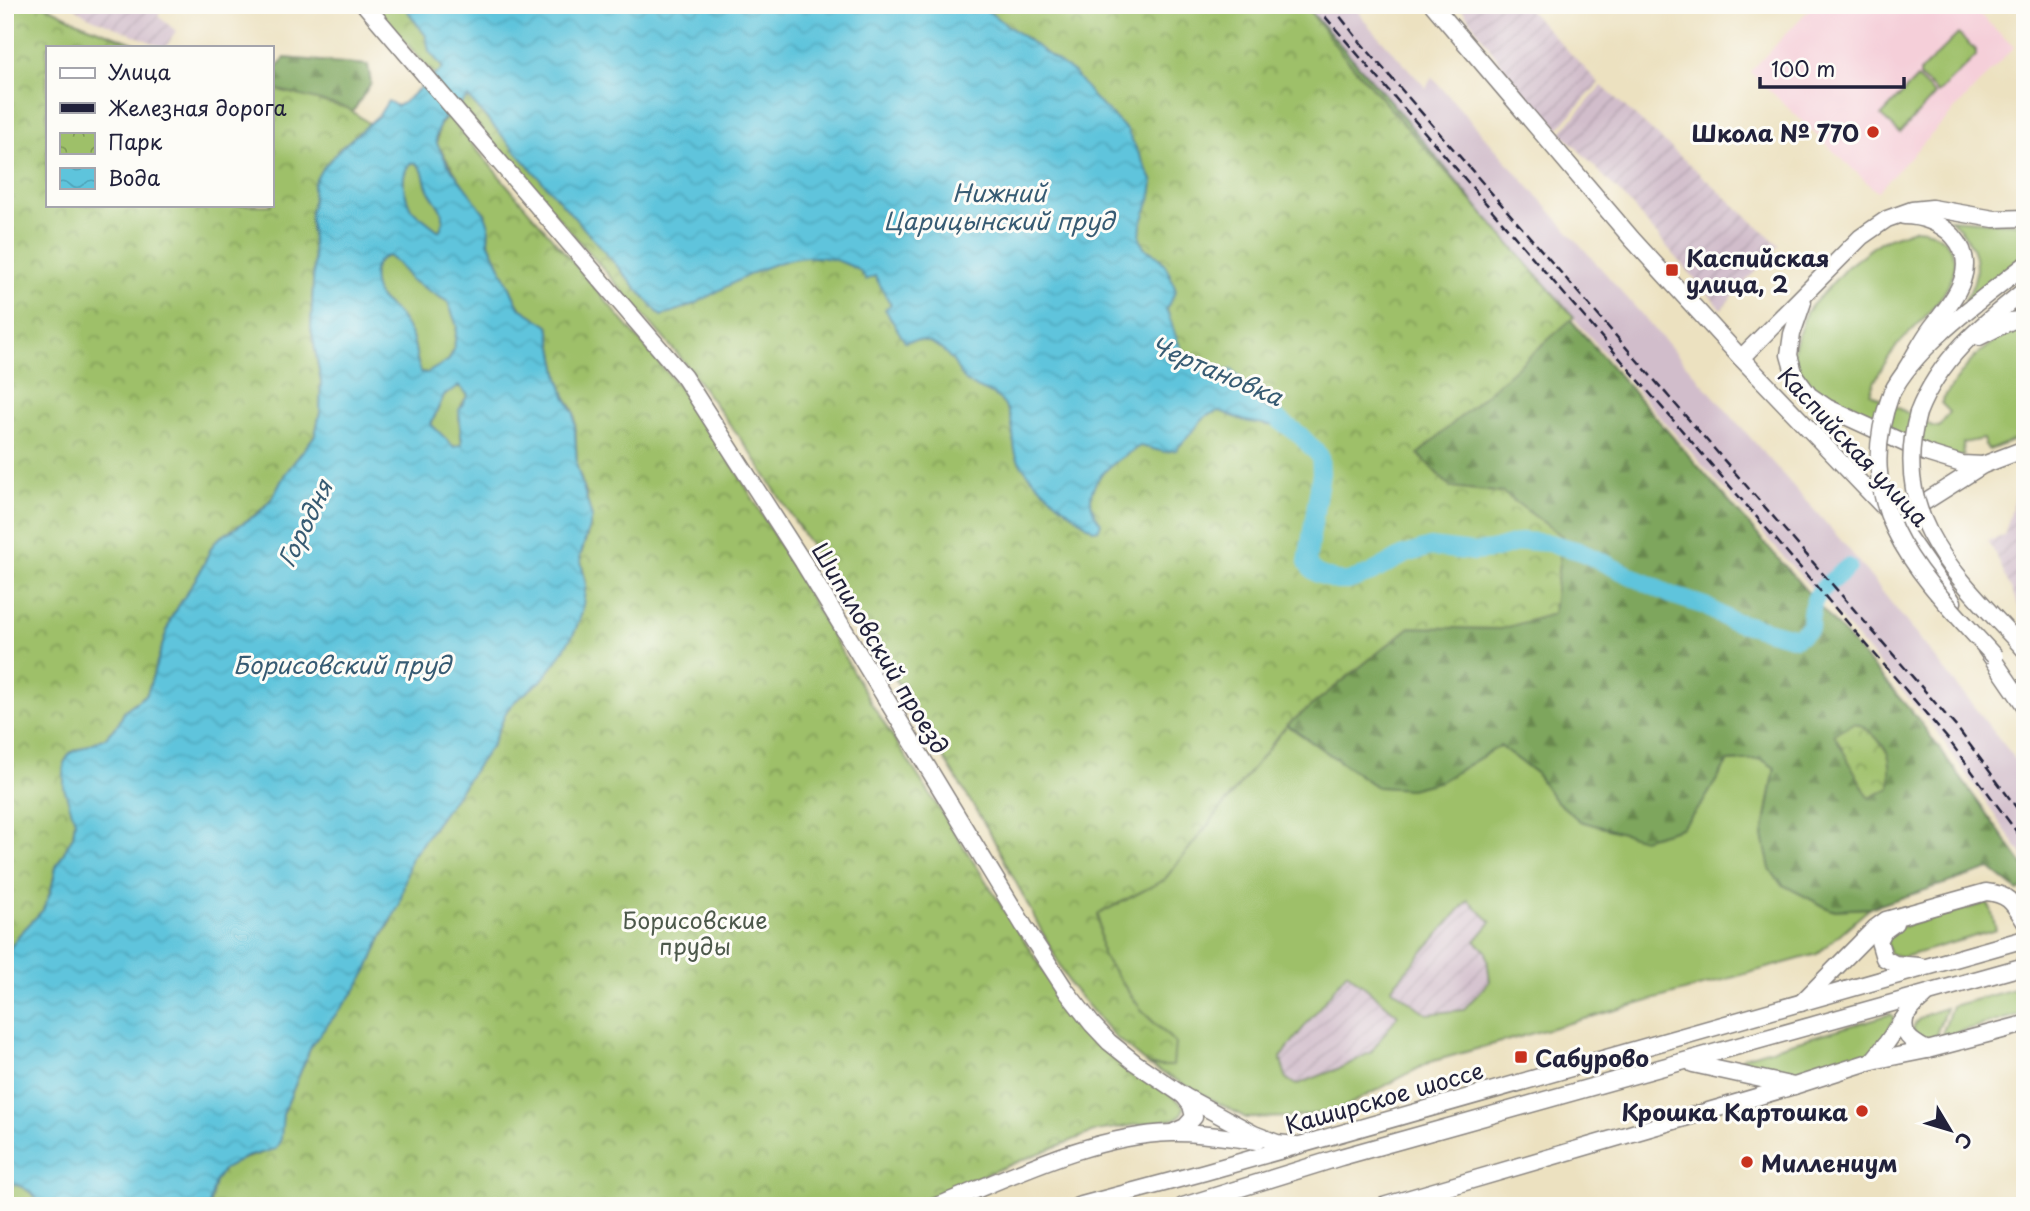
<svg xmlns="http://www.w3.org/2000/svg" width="2030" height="1211" font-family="'Playpen Sans',sans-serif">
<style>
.built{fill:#f5cfd9}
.industrial{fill:url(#industrial-furrows)}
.railway{fill:#d1bdcb}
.green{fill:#9ec069;stroke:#607152;stroke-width:2;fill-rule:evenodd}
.forest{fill:url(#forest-firs);stroke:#50644c;stroke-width:2}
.park{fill:url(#park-crowns);stroke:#607152;stroke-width:2}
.water{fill:url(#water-waves);stroke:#40738c;stroke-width:2;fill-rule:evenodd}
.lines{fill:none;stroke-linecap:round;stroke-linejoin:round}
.river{stroke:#5ec4dc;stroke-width:18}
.major-casing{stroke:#87827e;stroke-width:19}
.major{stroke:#fff;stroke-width:16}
.rail{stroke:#22223b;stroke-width:2.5;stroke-dasharray:10 5;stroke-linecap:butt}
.major-bridge-casing{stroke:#87827e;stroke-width:19;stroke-linecap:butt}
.major-bridge{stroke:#fff;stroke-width:16}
.poi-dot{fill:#c8321e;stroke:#fdfcf7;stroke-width:2.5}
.labels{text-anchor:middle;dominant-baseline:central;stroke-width:6;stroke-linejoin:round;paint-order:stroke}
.poi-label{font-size:23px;font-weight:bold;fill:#22223b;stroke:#fdfcf7;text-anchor:start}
.street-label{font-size:23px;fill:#22223b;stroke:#fdfcf7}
.park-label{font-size:23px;fill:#4d594b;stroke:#fdfcf7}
.water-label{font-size:24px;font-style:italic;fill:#375b73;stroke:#fdfcf7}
</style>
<defs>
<pattern id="industrial-furrows" width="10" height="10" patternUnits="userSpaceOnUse" patternTransform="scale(1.75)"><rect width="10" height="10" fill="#d1bdcb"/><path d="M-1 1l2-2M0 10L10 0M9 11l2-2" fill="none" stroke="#b3a2af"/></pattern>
<pattern id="forest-firs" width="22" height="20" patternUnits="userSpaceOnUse" patternTransform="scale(1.75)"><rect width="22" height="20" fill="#7ea65d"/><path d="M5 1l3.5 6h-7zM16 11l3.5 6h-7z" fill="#67874e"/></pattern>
<pattern id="park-crowns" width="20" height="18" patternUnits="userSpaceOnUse" patternTransform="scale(1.75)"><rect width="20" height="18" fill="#9ec069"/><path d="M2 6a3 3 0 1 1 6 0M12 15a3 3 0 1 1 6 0" fill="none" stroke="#809c58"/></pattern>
<pattern id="water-waves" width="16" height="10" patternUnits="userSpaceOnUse" patternTransform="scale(1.75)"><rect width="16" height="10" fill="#5ec4dc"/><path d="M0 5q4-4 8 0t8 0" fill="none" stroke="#51a8be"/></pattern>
</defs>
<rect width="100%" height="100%" fill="#fdfcf7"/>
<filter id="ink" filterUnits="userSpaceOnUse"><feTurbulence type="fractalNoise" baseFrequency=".0143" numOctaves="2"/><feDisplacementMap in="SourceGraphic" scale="14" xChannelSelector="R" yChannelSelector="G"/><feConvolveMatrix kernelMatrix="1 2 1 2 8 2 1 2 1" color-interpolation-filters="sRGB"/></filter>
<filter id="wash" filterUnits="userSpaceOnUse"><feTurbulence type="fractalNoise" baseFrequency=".00686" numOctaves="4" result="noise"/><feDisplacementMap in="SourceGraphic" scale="28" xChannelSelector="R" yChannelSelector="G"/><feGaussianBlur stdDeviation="1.57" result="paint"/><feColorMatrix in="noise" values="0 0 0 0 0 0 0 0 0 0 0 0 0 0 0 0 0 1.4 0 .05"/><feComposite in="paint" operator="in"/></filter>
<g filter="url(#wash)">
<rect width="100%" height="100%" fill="#ece1c0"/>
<path class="built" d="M1813 5H1970L2014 47 1877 192 1750 72Z"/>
<g class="industrial">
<path d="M71 5H163L158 16 176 31 166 47H163L87 16Z"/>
<path d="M1459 5H1524L1599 83 1559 128 1520 90Z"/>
<path d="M1602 86 1779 245 1721 309 1624 197 1561 132Z"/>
<path d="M2025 464V621L1995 553 1987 541 2004 536Z"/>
<path d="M1468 900 1491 922 1486 951 1490 981 1463 1010 1427 1015 1391 988Z"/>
<path d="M1347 972 1398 1015 1371 1052 1345 1066 1295 1085 1287 1079 1279 1058Z"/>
</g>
<path class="railway" d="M1305 5H1354L1368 25 1426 88 1432 77 1846 546 2013 756 2025 782V859L1935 729 1820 595 1812 589 1711 475 1375 91Z"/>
<g class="green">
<path d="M1958 34 1976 50V56L1938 93 1920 77V72Z"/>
<path d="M1917 78 1935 95 1900 133 1881 116Z"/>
<path d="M411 163H416C426 171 423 179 428 189 435 205 451 213 439 231L410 209C405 195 398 175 411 163Z"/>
<path d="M1950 219 2025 224V253L1966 302 1965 300C1985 271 1976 241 1950 219Z"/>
<path d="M1914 229C1926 229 1936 232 1944 240 1978 275 1919 321 1897 346 1886 360 1876 376 1870 393L1932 426 1939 427 1950 412 1941 403C1961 371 1985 336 2025 329V436L1989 450 1985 446 1983 439 1963 443 1964 456 1950 457 1846 412 1804 383 1793 351 1806 312 1847 267 1881 241Z"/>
<path d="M388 256 396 262 411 280 448 302 457 326 454 349 449 360 428 373 421 372C415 361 417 347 411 335 407 327 402 318 396 312 390 307 384 303 379 297 370 283 370 260 388 256Z"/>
<path d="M459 385 468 395 461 405 459 420 462 444 454 447 431 425 444 395Z"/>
<path d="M1287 725 1377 787 1441 781 1500 746 1535 772 1554 799 1702 804 1728 761 1761 759 1775 768 1763 836 1831 910 1870 908 1817 954 1430 1062 1339 1110 1295 1117 1246 1118 1150 1066 1175 1043 1143 1012 1102 955 1098 914 1164 880ZM1468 900 1491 922 1475 941 1486 951 1490 981 1463 1010 1427 1014 1391 988ZM1347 972 1398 1015 1371 1052 1345 1066 1296 1085 1287 1079 1280 1058Z"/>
<path d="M1987 903 1991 909 1996 930 1904 957 1890 954 1886 941 1897 928Z"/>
<path d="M2025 986V1013L1941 1037 1952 1006Z"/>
<path d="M1946 1008 1935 1037C1924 1039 1917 1039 1912 1029 1917 1015 1933 1012 1946 1008Z"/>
<path d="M1891 1014 1894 1018 1883 1044 1871 1054 1801 1073 1791 1074 1741 1060 1743 1057Z"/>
<path d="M5 1181C20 1186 35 1190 40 1206H5Z"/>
</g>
<g class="forest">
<path d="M1176 5H1305L1392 103 1570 319 1918 719 2025 867V887L2018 891 1990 869 1870 908 1831 910 1781 884 1770 869 1763 836 1775 768 1761 759 1728 761 1702 804 1681 828 1643 839 1580 821 1554 799 1535 772 1500 746 1441 781 1410 789 1377 787 1287 725 1410 627 1501 629 1503 493 1450 487 1418 454Z"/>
<path d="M285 58 368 65 371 83 337 137 271 205V72Z"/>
</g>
<g class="park">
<path d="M5 5H44L80 23 144 47H47V205H271V88L347 108 370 124 341 148 313 185V201L310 214 314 260 311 328 321 381 320 413 315 435 285 474 273 497 258 513 218 539 212 546 200 572 171 618 147 694 125 710 119 723 105 738 70 753 64 763 75 821 73 836 56 867 51 891 43 910 19 935 5 956Z"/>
<path d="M373 5H1305L1342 54 1574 317 1418 454 1450 487 1503 493 1562 536 1553 614 1501 629 1410 627 1287 725 1164 880 1098 914 1102 955 1143 1012 1175 1043 1173 1066H1150L1115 1037 1070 985 990 833 868 635 751 453 680 357Z"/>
<path d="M448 116 676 383 735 468 871 703 1058 993 1108 1050 1180 1102 1184 1108 1181 1115 1175 1119 1096 1131 905 1206H645L643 1203 639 1206H209C213 1197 212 1187 216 1179 230 1154 261 1159 279 1145L283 1114 312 1044 368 969 381 938 392 921 410 860 492 745 507 710 515 701 541 681 575 631 586 582 580 557 590 527 586 493 577 467 575 417 573 409 565 396 559 378 549 326 519 307 488 241 489 226 437 144 439 126Z"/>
<path d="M1854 723C1867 725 1886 746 1889 758 1891 767 1890 779 1890 788L1869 798 1834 734Z"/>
</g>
<path class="water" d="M403 5H970L989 12 1075 74 1094 98 1127 130 1153 182 1151 197 1141 225 1140 238 1144 248C1166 259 1168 269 1176 291L1166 309C1173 322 1174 339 1183 351 1190 359 1202 365 1210 372L1232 370 1240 378 1255 401 1279 414 1299 434 1286 428 1245 421 1220 411 1207 415 1176 450 1165 452 1140 446C1112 463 1072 488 1101 523L1099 529 1093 530C1069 512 1040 490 1022 466 1009 449 1017 429 1008 411 996 389 982 393 966 381 959 375 957 365 951 359 939 344 922 336 905 342L885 309 891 305 875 276 866 280C861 270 856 268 846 264 795 241 741 280 696 303 685 308 673 312 661 316L468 97 440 123 436 137 437 144 447 163 485 214 489 226 488 241 519 307 549 326 559 378 565 396 574 413 577 467 592 517 580 557 586 585 582 612 575 631 557 661 541 681 515 701 507 710 492 745 410 860 399 906 381 938 368 969 355 991 312 1044 283 1114 281 1139 276 1149 246 1157 224 1169 215 1181 209 1206H40C35 1190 20 1186 5 1181V956L19 935 43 910 51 891 56 867 73 836 75 821 64 788V763L70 753 105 738 119 723 125 710 147 694 171 618 200 572 212 546 218 539 259 513 273 497 285 474 315 435 320 413 321 381 311 328 314 260 310 214 313 201V185L321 170 341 148 379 115 388 101 397 106 403 103 443 68 429 51 426 36ZM411 163H416C426 171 423 179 428 189 435 204 451 214 439 231L411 209C405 195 398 175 411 163ZM388 256 396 262 411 280 448 302 457 326 454 349 449 360 427 373 421 372C415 361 417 347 411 335 407 327 402 318 396 312 390 307 384 303 379 297 371 283 370 260 388 256ZM459 386 468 395 459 410 462 444 454 447 431 424 444 395Z"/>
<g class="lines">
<path class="river" d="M1279 420 1299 434 1320 456 1321 473 1307 562 1311 569 1318 574 1337 581H1348L1371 573 1404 555 1430 547 1474 552 1492 550 1524 541 1549 543 1579 551 1671 595 1705 606 1729 620 1796 638 1810 628C1810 592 1823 589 1848 567"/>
</g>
</g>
<g filter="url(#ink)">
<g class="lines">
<defs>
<g id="major">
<path d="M365 5 684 377 803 562 1024 926 1067 992 1092 1024 1109 1042 1134 1062 1184 1096 1254 1134 1277 1143 1296 1145"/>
<path d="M1433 5 1632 239 1741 358 1896 520 1953 602"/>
<path d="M1904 216C1921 216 1941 223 1953 236 1982 268 1952 301 1932 327 1922 340 1915 355 1906 369"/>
<path d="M1803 302 1792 334 1789 355 1795 376 1809 395 1828 408 1926 453 1962 464 1983 465"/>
<path d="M1979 337 2011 321 2025 319"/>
<path d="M1741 358 1861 237 1887 219 1912 210 1932 208 1994 219 2025 218"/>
<path d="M1891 394C1916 345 1982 299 2025 265"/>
<path d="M1918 413C1939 359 1981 325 2025 290"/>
<path d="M1896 520 1983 465 2025 449"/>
<path d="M1986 649 2025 706"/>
<path d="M1895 923 1884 931 1879 941 1884 958 1895 964 1919 966"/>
<path d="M1801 1003 1875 928 1886 920 1986 892C2009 894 2013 903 2025 922"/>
<path d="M1906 1015C1900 1035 1911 1041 1927 1050"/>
<path d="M1872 1061C1892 1040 1902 1014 1925 996"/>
<path d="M1693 1064 1794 1086"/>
<path d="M1174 1132 1185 1127 1194 1117 1191 1105 1184 1096"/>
<path d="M937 1206C1010 1177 1092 1135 1172 1133 1200 1132 1229 1138 1257 1141"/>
<path d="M1078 1206 1205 1172 2025 939"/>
<path d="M1183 1206 1341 1157 2025 966"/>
<path d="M1383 1206 1794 1086 1872 1061 1927 1050 2025 1024"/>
</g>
</defs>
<use href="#major" class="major-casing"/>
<use href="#major" class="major"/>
<g class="rail">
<path d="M1315 5 1948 739 2025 843"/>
<path d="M1331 5 1361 43 1958 729 2025 819"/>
</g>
<defs>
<g id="major-bridge">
<path d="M1891 394C1848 511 1923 578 1995 657"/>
<path d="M1918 413C1889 520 1959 578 2025 650"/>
</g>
</defs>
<use href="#major-bridge" class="major-bridge-casing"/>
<use href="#major-bridge" class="major-bridge"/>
</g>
</g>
<g class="poi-dot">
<circle cx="1873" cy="132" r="7"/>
<rect x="1665" y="263" width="14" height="14" rx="3.5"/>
<rect x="1514" y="1050" width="14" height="14" rx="3.5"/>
<circle cx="1862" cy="1111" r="7"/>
<circle cx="1747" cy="1162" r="7"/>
</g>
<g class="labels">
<g class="poi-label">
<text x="1859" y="132" text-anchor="end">Школа № 770</text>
<text x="1686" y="257">Каспийская<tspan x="1686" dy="26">улица, 2</tspan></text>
<text x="1535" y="1057">Сабурово</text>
<text x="1848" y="1111" text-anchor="end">Крошка Картошка</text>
<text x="1761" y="1162">Миллениум</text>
</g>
<g class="street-label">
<text transform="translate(1854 446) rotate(47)">Каспийская улица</text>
<text transform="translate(881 648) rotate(59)">Шипиловский проезд</text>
<text transform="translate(1384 1097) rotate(-16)">Каширское шоссе</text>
</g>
<g class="park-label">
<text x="695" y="919">Борисовские<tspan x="695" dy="26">пруды</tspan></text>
</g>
<g class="water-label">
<text x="999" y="192">Нижний<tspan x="999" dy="28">Царицынский пруд</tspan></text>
<text transform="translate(1217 370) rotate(23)">Чертановка</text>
<text transform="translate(304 523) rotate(-64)">Городня</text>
<text x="342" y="664">Борисовский пруд</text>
</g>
</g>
<rect width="2030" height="1211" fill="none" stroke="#fdfcf7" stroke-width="28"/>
<rect x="46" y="46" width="228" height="161" fill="#fdfcf7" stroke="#a5a5ac" stroke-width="2"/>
<rect x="60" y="68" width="35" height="10" fill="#ffffff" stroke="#a5a5ac" stroke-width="2"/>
<text x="108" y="80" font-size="21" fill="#22223b">Улица</text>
<rect x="60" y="103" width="35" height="10" fill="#22223b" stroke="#a5a5ac" stroke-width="2"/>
<text x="108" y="116" font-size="21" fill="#22223b">Железная дорога</text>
<rect x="60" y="133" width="35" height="21" fill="url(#park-crowns)" stroke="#a5a5ac" stroke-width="2"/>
<text x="108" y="150" font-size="21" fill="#22223b">Парк</text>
<rect x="60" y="168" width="35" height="21" fill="url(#water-waves)" stroke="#a5a5ac" stroke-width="2"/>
<text x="108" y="186" font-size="21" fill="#22223b">Вода</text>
<g transform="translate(1950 1130) rotate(128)" stroke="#fdfcf7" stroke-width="5" paint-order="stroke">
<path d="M0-5L12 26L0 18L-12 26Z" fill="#22223b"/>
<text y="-10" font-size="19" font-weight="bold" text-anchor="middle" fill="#22223b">С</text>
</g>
<path d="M1760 77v10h144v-10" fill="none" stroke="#22223b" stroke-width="3.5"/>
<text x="1771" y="77" font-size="21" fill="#22223b" stroke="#fdfcf7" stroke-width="5" paint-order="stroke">100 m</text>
</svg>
